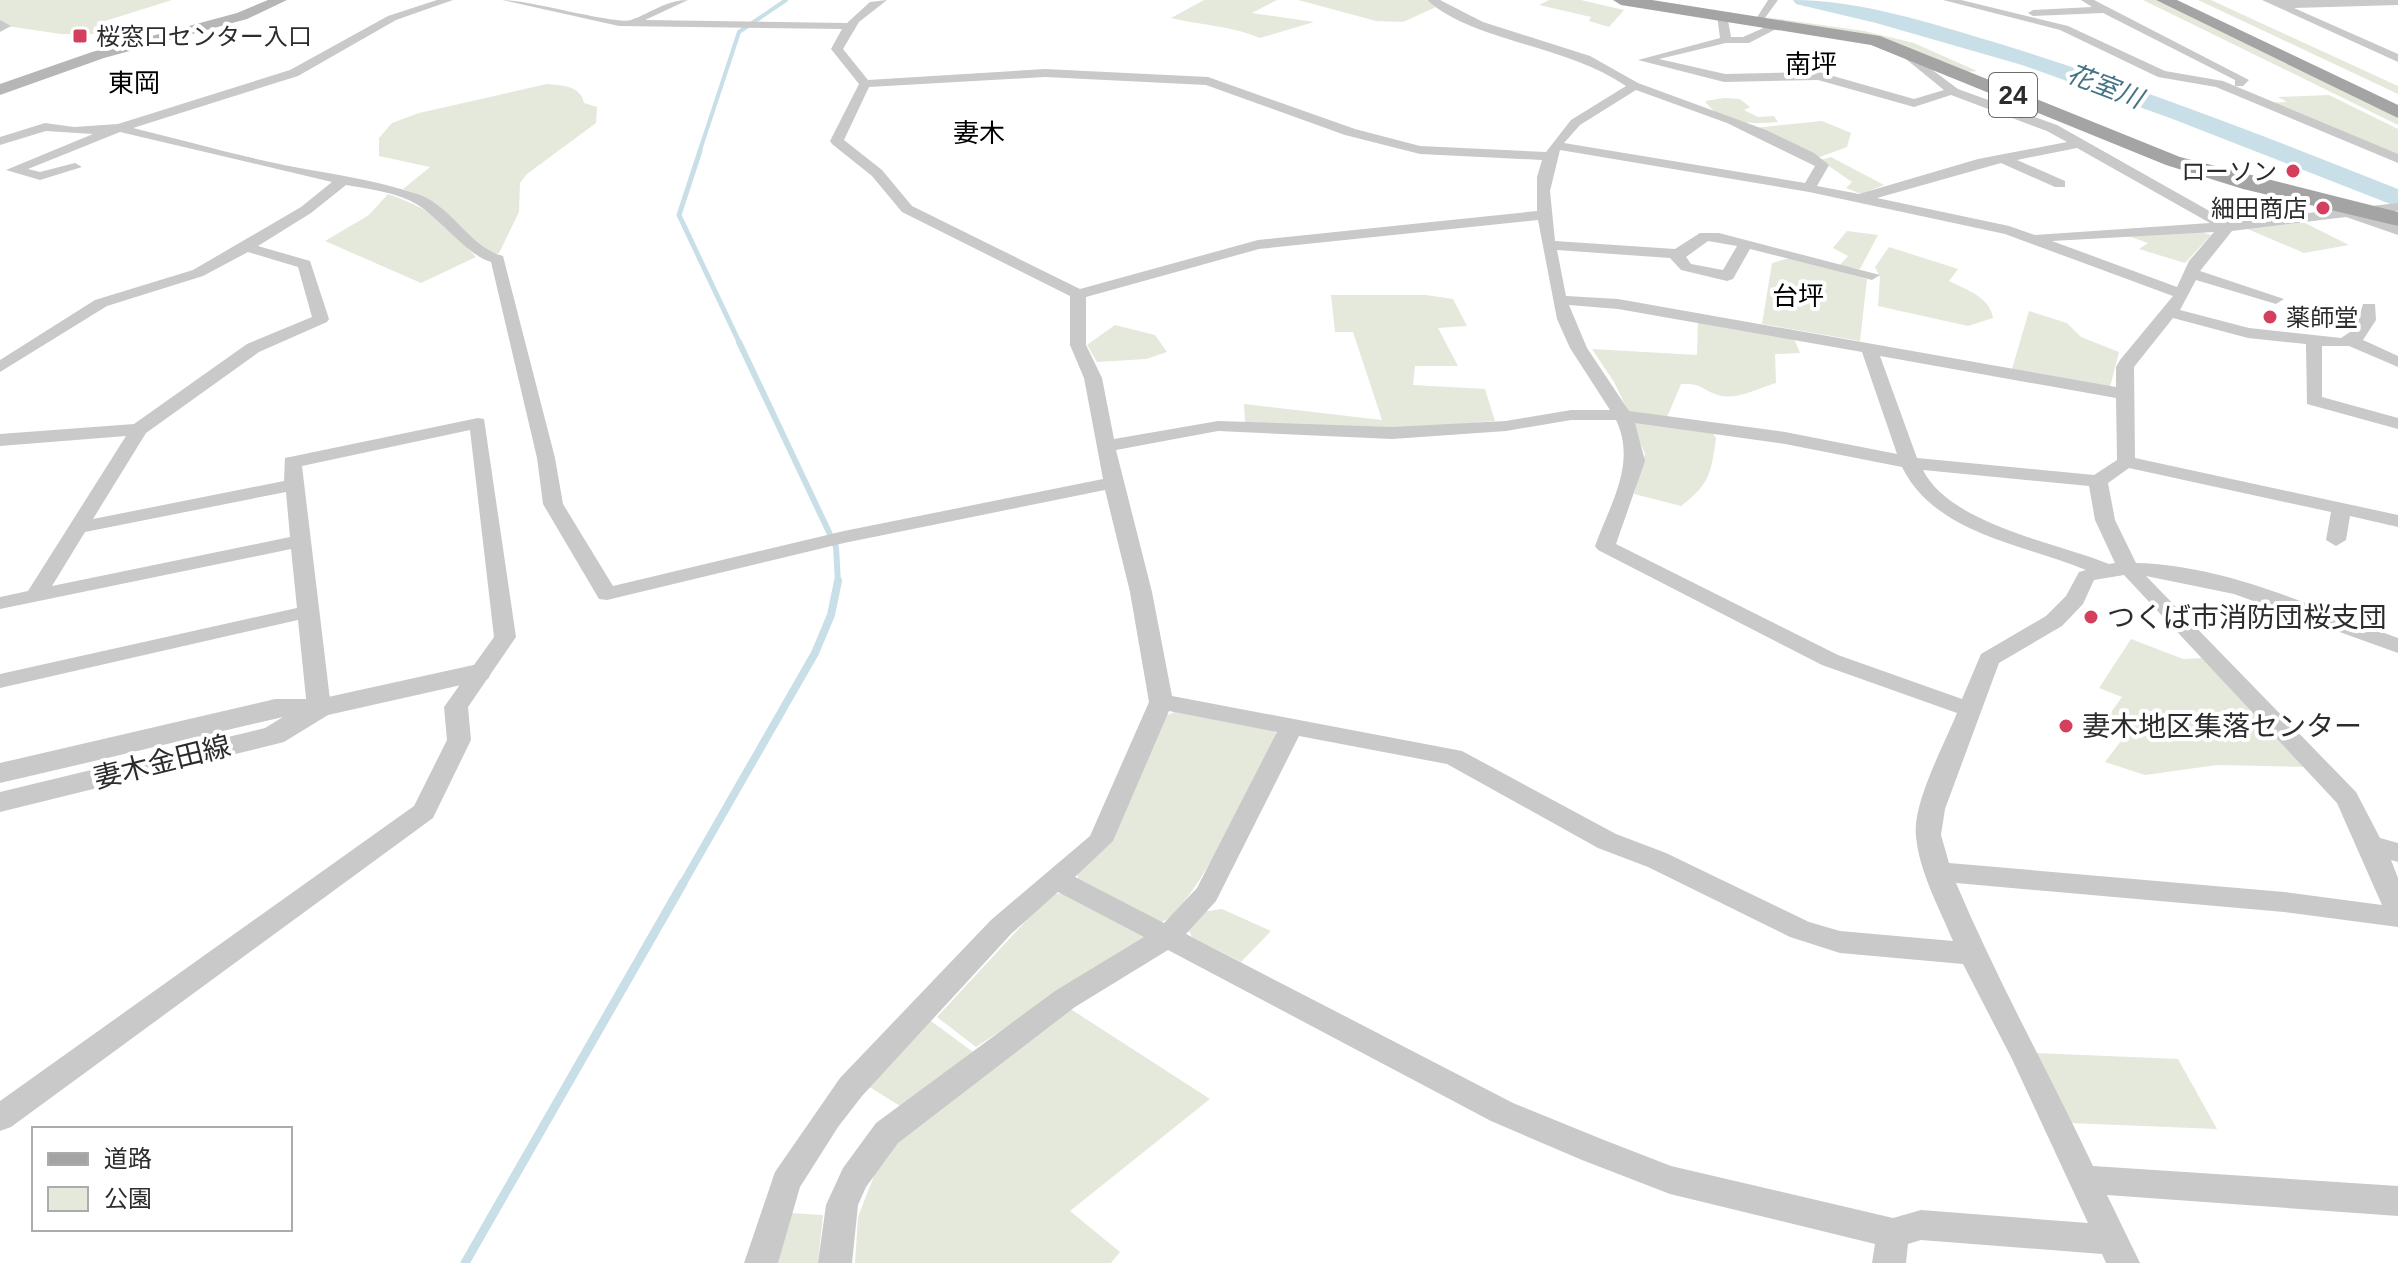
<svg xmlns="http://www.w3.org/2000/svg" width="2398" height="1263" font-family="Arial,'Noto Sans JP',sans-serif">
<style>
.green{fill:#e4e9db}
.lines{fill:none;stroke-linecap:round;stroke-linejoin:round}
.stream-far4{stroke:#c9dfe7;stroke-width:4}
.stream-far3{stroke:#c9dfe7;stroke-width:5}
.stream-far2{stroke:#c9dfe7;stroke-width:6}
.stream-far1{stroke:#c9dfe7;stroke-width:8}
.stream{stroke:#c9dfe7;stroke-width:9}
.river{fill:#c9dfe7;fill-rule:evenodd}
.minor{fill:#c9c9c9;fill-rule:evenodd}
.tertiary{fill:#c9c9c9;fill-rule:evenodd}
.secondary{fill:#b6b6b6;fill-rule:evenodd}
.primary{fill:#a4a4a4;fill-rule:evenodd}
.poi-dot{fill:#d33f5c;stroke:#fff;stroke-width:3}
.labels{text-anchor:middle;dominant-baseline:central;stroke-width:8;stroke-linejoin:round;paint-order:stroke}
.far-poi-label{font-size:24px;fill:#2c2c2c;stroke:#fff;text-anchor:start}
.far-neighbourhood-label{font-size:26px;fill:#000;stroke:#fff}
.far-quarter-label{font-size:26px;fill:#000;stroke:#fff}
.far-water-label{font-size:26px;font-style:italic;fill:#437486;stroke:#fff}
.shield{fill:#fff;stroke:#6b6b6b;stroke-width:2}
.shield-label{font-size:26px;font-weight:bold;fill:#2c2c2c}
.poi-label{font-size:28px;fill:#2c2c2c;stroke:#fff;text-anchor:start}
.street-label{font-size:28px;fill:#2c2c2c;stroke:#fff}
</style>
<rect width="100%" height="100%" fill="#fff"/>
<g class="green">
<path d="M0 0H172L102 22 94 34H61L0 25Z"/>
<path d="M1204 0H1277L1252 13 1314 22 1260 38C1232 26 1201 25 1171 18Z"/>
<path d="M1298 0H1426L1436 7 1403 22 1376 21Z"/>
<path d="M1549 0H1581L1624 10 1609 27 1589 21 1591 17 1539 5Z"/>
<path d="M2143 0H2156L2398 117V125Z"/>
<path d="M2198 0H2211L2398 86V94Z"/>
<path d="M1765 17 1864 31 1914 43 1977 71 1967 72 1902 46Z"/>
<path d="M547 84C562 85 581 86 584 103L597 107 596 123 527 174 520 183 519 212 499 253 493 255C463 230 440 205 403 189L430 167 379 156V138L392 123 419 113Z"/>
<path d="M2329 95 2398 129V155L2265 103 2287 102 2278 97Z"/>
<path d="M1724 98 1740 99 1750 107 1744 110 1758 117 1774 116 1778 122C1752 124 1721 125 1705 101Z"/>
<path d="M1822 121 1851 133 1847 147 1817 158 1754 128Z"/>
<path d="M1831 157 1884 185 1861 194 1846 188 1852 182 1820 160Z"/>
<path d="M388 194C432 210 446 222 476 257L421 283 325 241 369 215Z"/>
<path d="M2303 222 2349 245 2304 253 2245 228Z"/>
<path d="M2193 229 2211 235 2185 263 2139 249 2148 243 2128 236Z"/>
<path d="M1847 231 1878 235 1860 269 1839 266 1848 256 1833 248Z"/>
<path d="M1889 247 1958 269 1949 281C1967 290 1990 297 1993 318L1968 326 1878 306 1880 277 1875 267Z"/>
<path d="M1790 258 1867 279 1860 341 1762 324 1772 263Z"/>
<path d="M1331 295H1426L1453 299 1467 326 1438 328 1458 366H1415L1413 385 1485 389 1495 421 1387 430 1245 422 1244 404 1382 420 1353 332H1335Z"/>
<path d="M2029 311 2067 323 2081 337 2119 352 2110 387 2012 369Z"/>
<path d="M1698 321 1793 336 1800 353 1775 354 1776 383C1759 388 1736 401 1718 395 1700 389 1703 383 1681 384L1667 417 1628 411 1614 382 1592 349 1697 355Z"/>
<path d="M1115 325 1155 335 1167 352 1146 359 1097 362 1087 345Z"/>
<path d="M1637 421 1712 432 1716 438C1711 473 1710 484 1681 506L1634 494 1645 454 1632 423Z"/>
<path d="M2131 639 2183 659 2203 658 2306 767 2217 765 2145 775 2105 762 2127 733 2104 722 2122 697 2099 688Z"/>
<path d="M1177 711 1273 729 1277 735C1258 771 1192 916 1159 923L1077 882 1078 873 1165 716Z"/>
<path d="M1064 893 1145 935 1142 944 1088 973 976 1047 937 1017 1051 894Z"/>
<path d="M1222 909 1271 931 1241 962 1192 937 1188 928 1202 912Z"/>
<path d="M1069 1008 1210 1099 1070 1211 1120 1252 1111 1263H855L858 1217 882 1155Z"/>
<path d="M931 1021 973 1052 900 1106 868 1086Z"/>
<path d="M2036 1053 2178 1059 2217 1129 2069 1123Z"/>
<path d="M791 1213 823 1215 818 1263H777Z"/>
</g>
<g class="lines">
<path class="stream-far4" d="M699 153 739 32 786 0"/>
<path class="stream-far3" d="M700 151 679 215 740 344"/>
<path class="stream-far2" d="M739 342 836 547 838 583"/>
<path class="stream-far1" d="M682 885 815 653 831 615 838 581"/>
<path class="stream" d="M465 1263 683 883"/>
<path class="river" d="M1793 0C1861 0 1929 23 1994 42 2131 84 2265 136 2398 189V207L2170 118 2022 65 1876 23 1796 4Z"/>
<g class="minor">
<path d="M437 0H453L396 20 298 76 133 128C179 139 224 152 270 162 320 173 372 178 420 195 452 207 471 248 503 256L555 458 563 504 613 586 844 531 1103 479 1084 378 1070 345V296L902 212 872 176 832 144 830 141 859 84 831 49 842 29 619 26 502 0C529 0 616 25 631 20 651 13 666 0 688 0L645 20 847 23 870 2 887 0 859 22 843 49 868 80 1045 69 1208 77 1355 129 1420 146 1546 152 1571 120 1626 86C1567 45 1474 42 1427 0H1440L1483 22 1590 56 1638 83 1766 130 1814 153 1829 165 1817 186 1859 194 1978 159 2067 142 2047 131 1951 95 1914 107 1818 80 1724 82 1638 60 1720 38 1717 15 1722 12 1727 15 1731 37H1743L1782 20 1788 23 1749 43H1726L1659 59 1725 74 1819 72 1914 99 1944 90 1896 51 1894 49 1900 46 1958 89 2057 125 2229 222 2398 203V211L2363 215 2398 226V235L2346 217 2232 231 2200 271 2284 299 2276 304 2196 280 2180 310 2249 328 2341 338 2356 328 2363 304H2375L2376 320 2363 340 2398 356V367L2349 346H2322V397L2398 418V429L2307 404 2306 344 2248 338 2173 318 2134 367 2135 458 2398 515V527L2350 516 2346 540 2336 546 2326 540 2331 512 2129 468 2108 483 2115 520 2136 563C2227 565 2314 608 2398 638V653L2234 594 2146 576 2356 792 2380 838 2398 843V862L2391 860 2398 878V927L2284 912 1956 883C1997 980 2048 1071 2093 1166L2398 1186V1216L2107 1195 2140 1263H2106L2102 1254 1921 1240 1908 1244 1906 1263H1872L1875 1244 1670 1194 1582 1160 1491 1121 1168 950 1075 1007 898 1143 866 1187 858 1205 852 1263H818L826 1205 843 1168 876 1123 1055 991 1144 937 1058 892 1011 934 862 1096 838 1127 800 1187 778 1263H744L775 1172 840 1078 991 920 1090 836 1149 702 1130 592 1105 490 844 543 607 600 599 599 543 504 537 458 491 262C470 257 439 218 418 205 397 192 369 189 346 185L311 213 258 246 310 261 329 319 327 322 259 352 146 433 93 519 284 481 285 458 478 418 484 419 516 637 468 707 471 740 433 818 11 1127 0 1131V1101L414 806 447 740 444 707 494 637 470 430 302 466 331 708 327 713H311L307 708 298 620 0 688V674L297 608 291 549 0 609V597L28 591 126 436 0 446V434L134 424 247 344 312 317 298 267 248 252 203 276 107 306 0 372V360L95 300 193 270 301 207 332 182 120 132 28 169 40 172 75 163 82 167 40 180 6 170 93 134 46 131 0 145V137L45 123 74 127 118 124 290 70 388 16ZM1045 77 1206 85 1345 135 1420 154 1542 160 1537 177V211L1258 240 1080 289 912 206 882 170 844 140 869 87ZM1636 90 1727 123 1815 166 1805 183 1564 143 1580 125ZM2077 148 2210 223 2035 235 2009 226 1877 198 2001 163 2055 187H2065V181L2017 160ZM1560 150 1809 192 2005 234 2173 296 2120 360 2116 367V387L1618 299 1566 296 1557 250 1670 258 1681 270 1727 281 1733 279 1750 249 1872 280 1880 275 1719 233H1700L1675 249 1555 241 1550 191ZM1538 220 1557 319 1570 348 1610 410H1571L1506 421 1392 427 1218 421 1114 439 1102 378 1086 345V297L1259 249ZM2214 232 2189 261 2177 287 2052 241ZM1708 241 1737 246 1723 270 1691 264 1686 257ZM1569 305 1618 309 1862 352 1897 454 1785 432 1629 411 1587 348ZM1880 356 2116 398 2117 460 2094 475 1917 458ZM1571 420H1616C1637 464 1610 504 1595 546L1598 550 1822 665 1957 713C1944 745 1912 804 1916 836 1919 872 1940 909 1953 941L1840 931 1809 922 1666 853 1616 834 1462 751 1172 696 1152 592 1116 450 1218 431 1392 439 1506 431ZM1635 423 1785 444 1902 467C1935 534 2023 544 2086 570L2079 572 2066 596 2046 616 1981 654 1962 699 1838 655 1616 544 1645 461ZM1923 470 2089 486 2095 520 2115 563 2109 564C2056 543 1950 524 1923 470ZM286 492 290 537 52 586 85 532ZM2124 575 2337 803 2382 905 2284 892 1949 863 1941 835 1945 809 1999 663 2062 626 2083 604 2094 580ZM1169 711 1277 732 1197 888 1164 923 1075 877 1113 841ZM1299 736 1447 764 1598 848 1648 867 1790 937 1840 953 1963 964 2012 1059 2088 1223 1921 1210 1893 1218 1671 1166 1604 1140 1513 1103 1186 934 1216 901Z"/>
<path d="M1768 0H1778L1762 22H1754Z"/>
<path d="M1943 0H1961L2068 26 2165 71 2223 81 2398 154V163L2216 87 2158 77 2060 30Z"/>
<path d="M2081 0H2094L2249 80 2243 86H2235V80L2103 13 2033 16 2028 13 2033 10 2092 7Z"/>
<path d="M2262 0H2398V5L2294 8 2398 54V62Z"/>
<path d="M0 20 11 26 0 32Z"/>
</g>
<path class="tertiary" d="M478 664 488 667 491 673 488 679 328 715 284 742 0 812V792L265 728 283 717 0 783V763L275 699H319Z"/>
<path class="secondary" d="M268 0H287L247 19 104 58 0 95V84L92 52 237 13Z"/>
<g class="primary">
<path d="M1613 0H1652L1880 36 2180 157 2398 212V226L2243 189 2166 165 1871 45 1621 5Z"/>
<path d="M2156 0H2177L2398 105V118Z"/>
</g>
</g>
<g class="poi-dot">
<rect x="72" y="28" width="16" height="16" rx="4"/>
<circle cx="2293" cy="171" r="8"/>
<circle cx="2323" cy="208" r="8"/>
<circle cx="2270" cy="317" r="8"/>
<circle cx="2091" cy="617" r="8"/>
<circle cx="2066" cy="726" r="8"/>
</g>
<g class="labels">
<g class="far-poi-label">
<text x="96" y="36">桜窓口センター入口</text>
<text x="2277" y="171" text-anchor="end">ローソン</text>
<text x="2307" y="208" text-anchor="end">細田商店</text>
<text x="2286" y="317">薬師堂</text>
</g>
<g class="far-neighbourhood-label">
<text x="1811" y="64">南坪</text>
<text x="1798" y="296">台坪</text>
</g>
<g class="far-quarter-label">
<text x="134" y="83">東岡</text>
<text x="979" y="133">妻木</text>
</g>
<g class="far-water-label">
<text transform="translate(2105 86) rotate(21)">花室川</text>
</g>
<rect class="shield" x="1989" y="73" width="48" height="44" rx="6"/>
<g class="shield-label">
<text x="2013" y="95">24</text>
</g>
<g class="poi-label">
<text x="2107" y="617">つくば市消防団桜支団</text>
<text x="2082" y="726">妻木地区集落センター</text>
</g>
<g class="street-label">
<text transform="translate(162 762) rotate(-14)">妻木金田線</text>
</g>
</g>
<rect x="32" y="1127" width="260" height="104" fill="#ffffff" stroke="#ababab" stroke-width="2"/>
<rect x="48" y="1153" width="40" height="12" fill="#a4a4a4" stroke="#ababab" stroke-width="2"/>
<text x="104" y="1167" font-size="24" fill="#2c2c2c">道路</text>
<rect x="48" y="1187" width="40" height="24" fill="#e4e9db" stroke="#ababab" stroke-width="2"/>
<text x="104" y="1207" font-size="24" fill="#2c2c2c">公園</text>
</svg>
